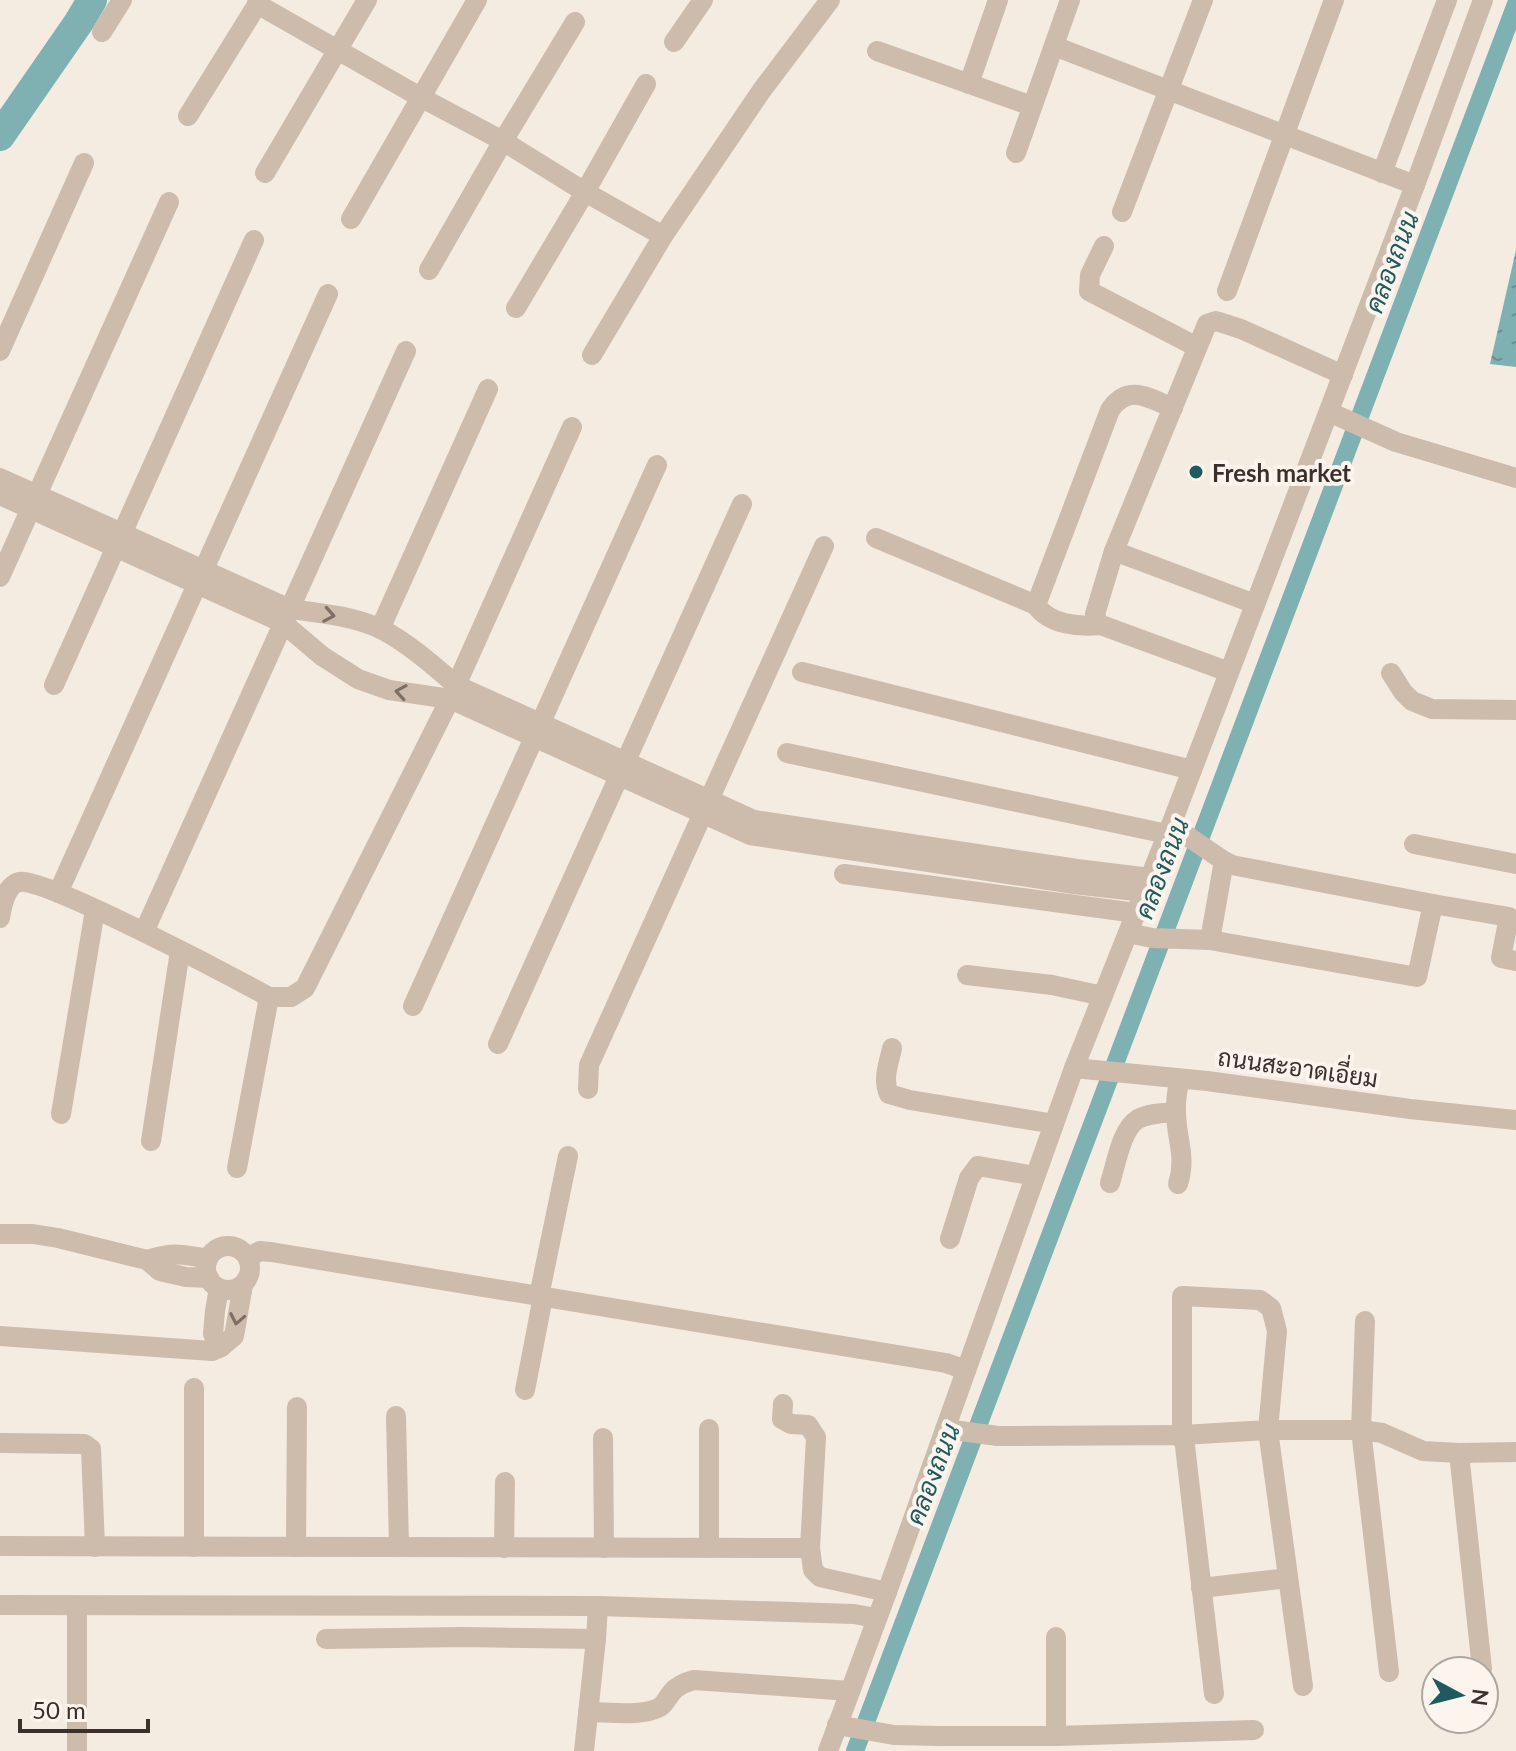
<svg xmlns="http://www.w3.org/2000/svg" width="1516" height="1751" font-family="Lato,Sarabun,sans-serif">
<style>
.water{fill:url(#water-ripples)}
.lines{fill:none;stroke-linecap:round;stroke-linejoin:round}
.canal{stroke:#7fb0b2;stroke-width:18}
.river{stroke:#7fb0b2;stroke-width:30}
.minor{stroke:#cdbbac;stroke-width:20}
.oneway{stroke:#7d6f65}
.poi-dot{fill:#1f5a5e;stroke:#fbf5ee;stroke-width:3}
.labels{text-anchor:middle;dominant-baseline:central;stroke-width:8;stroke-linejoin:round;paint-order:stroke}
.poi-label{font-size:24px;font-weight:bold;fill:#3b302b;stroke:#fbf5ee;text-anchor:start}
.street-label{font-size:24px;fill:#3b302b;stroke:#fbf5ee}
.water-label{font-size:26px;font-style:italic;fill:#1f5a5e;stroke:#fbf5ee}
</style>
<defs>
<pattern id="water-ripples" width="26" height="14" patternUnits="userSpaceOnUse" patternTransform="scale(2)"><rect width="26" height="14" fill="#7fb0b2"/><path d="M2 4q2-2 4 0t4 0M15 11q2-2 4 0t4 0" fill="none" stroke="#699091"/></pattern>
</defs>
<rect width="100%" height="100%" fill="#f4ebe1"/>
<path class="water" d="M1516 250V367L1490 364Z"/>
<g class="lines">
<path class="canal" d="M855 1751 1516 4"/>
<path class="river" d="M0 136 79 22 92 0"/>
<g class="minor">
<path d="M257 4 420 97 503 141 585 192 663 236"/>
<path d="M102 32 122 0"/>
<path d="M674 42 703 0"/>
<path d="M1054 46 1415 185"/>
<path d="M877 51 1032 106"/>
<path d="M969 84 998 0"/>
<path d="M188 116 260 0"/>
<path d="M1016 153 1070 0"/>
<path d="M265 173 367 0"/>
<path d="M1382 173 1447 0"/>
<path d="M1122 212 1203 0"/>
<path d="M351 219 477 0"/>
<path d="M1104 246 1090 275 1089 291 1197 347"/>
<path d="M429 270 503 141 575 22"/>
<path d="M1227 291 1334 0"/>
<path d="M516 308 585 192 646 84"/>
<path d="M0 351 84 163"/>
<path d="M592 355 663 236 762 90 830 0"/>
<path d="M1329 412 1396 442 1516 478"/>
<path d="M0 478 290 609C320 613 353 616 381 629 408 643 433 665 456 685L754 820 1077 869 1150 878"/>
<path d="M0 495 283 623 322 656 358 679 389 690 450 699 750 835 1074 884 1144 892"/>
<path d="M876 538 1036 605"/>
<path d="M1114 551 1255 604"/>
<path d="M0 577 169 202"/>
<path d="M1101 625C1079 627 1049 625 1036 605L1110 410C1128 383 1149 398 1173 408"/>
<path d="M380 629 488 389"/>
<path d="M802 672 1192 770"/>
<path d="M1229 672 1101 625 1097 621 1095 614 1114 551 1207 324 1216 321 1241 329 1343 375"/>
<path d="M1391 673 1403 692 1412 701 1432 709 1516 710"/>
<path d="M54 685 254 240"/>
<path d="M787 753 1167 834"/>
<path d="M1171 825 1224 861 1232 865 1433 904 1509 917 1501 958 1516 961"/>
<path d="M1414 844 1516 864"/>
<path d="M844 874 1136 913"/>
<path d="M58 893 328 294"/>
<path d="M0 918C2 906 5 886 19 882 43 876 236 979 269 997H291L305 988 450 699 572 427"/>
<path d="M144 932 406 351"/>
<path d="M1128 933 1152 938 1210 940 1417 977 1433 904"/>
<path d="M1210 940 1224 861"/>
<path d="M967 975 1052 985 1103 996"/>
<path d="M413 1006 657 465"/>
<path d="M498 1044 742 504"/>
<path d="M892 1048C889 1063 882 1079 889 1094L910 1100 1054 1124"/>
<path d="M1074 1068 1207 1081 1410 1109 1516 1120"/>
<path d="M588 1089 589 1065 824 546"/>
<path d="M61 1114 95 910"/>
<path d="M151 1141 180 951"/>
<path d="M237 1168 269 997"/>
<path d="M1110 1183C1116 1165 1121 1129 1138 1119 1149 1113 1163 1113 1176 1112"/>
<path d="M1178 1184C1187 1156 1176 1139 1176 1112 1175 1101 1178 1090 1179 1079"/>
<path d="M0 1234H33L58 1238 147 1260 160 1271 186 1277 209 1278"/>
<path d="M950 1239 969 1178 978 1166 1035 1176"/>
<circle cx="228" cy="1268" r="22"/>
<path d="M249 1257 260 1251 271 1252 946 1363 966 1370"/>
<path d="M147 1260C173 1252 183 1254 208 1259"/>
<path d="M219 1288 215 1311 213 1334 221 1347"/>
<path d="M539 1296 568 1156"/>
<path d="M1182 1296 1260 1300 1271 1308 1277 1331 1268 1430 1182 1435Z"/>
<path d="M1365 1321 1361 1430 1389 1672"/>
<path d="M0 1336 212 1351 221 1347 234 1336 243 1285"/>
<path d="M194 1388V1547"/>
<path d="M525 1390 543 1297"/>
<path d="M783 1404 782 1419 791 1424 808 1425 816 1437 810 1548 813 1570 820 1577 887 1592"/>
<path d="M396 1416 399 1547"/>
<path d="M709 1429V1548"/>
<path d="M945 1429 998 1436 1182 1435 1185 1446 1214 1694"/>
<path d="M603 1438 604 1548"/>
<path d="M0 1443 84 1444 91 1449 95 1547"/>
<path d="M1459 1453 1482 1669"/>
<path d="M0 1546 810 1548"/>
<path d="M296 1547 297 1407"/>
<path d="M504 1548 505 1482"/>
<path d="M1201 1588 1288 1578"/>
<path d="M0 1605 598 1606 854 1614 876 1618"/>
<path d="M1056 1637V1736"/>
<path d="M326 1639 463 1637 596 1639"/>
<path d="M1303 1686 1268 1430H1361L1382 1433 1423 1451 1459 1453 1516 1452"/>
<path d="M588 1712C608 1712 643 1717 660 1707 666 1703 667 1698 672 1692 678 1685 686 1682 694 1680L850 1691"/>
<path d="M837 1725 894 1735 940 1736H1056L1254 1730"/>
<path d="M77 1751V1607"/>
<path d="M584 1751 596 1639 598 1606"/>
<path d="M828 1751 887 1592 1074 1068 1171 825 1415 185 1483 0"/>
</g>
</g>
<defs><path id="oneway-chevron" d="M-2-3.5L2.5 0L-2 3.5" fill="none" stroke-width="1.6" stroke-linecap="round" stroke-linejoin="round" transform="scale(2)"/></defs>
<g class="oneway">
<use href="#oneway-chevron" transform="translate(329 615) rotate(10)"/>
<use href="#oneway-chevron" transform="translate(401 692) rotate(-171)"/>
<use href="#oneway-chevron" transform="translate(237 1319) rotate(101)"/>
</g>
<circle class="poi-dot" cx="1196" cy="472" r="8"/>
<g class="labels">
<g class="poi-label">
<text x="1212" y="472">Fresh market</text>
</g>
<g class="street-label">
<text transform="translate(1298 1067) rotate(8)">ถนนสะอาดเอี่ยม</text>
</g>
<g class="water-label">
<text transform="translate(1391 262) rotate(-69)">คลองถนน</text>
<text transform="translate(1161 868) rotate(-69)">คลองถนน</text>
<text transform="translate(932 1474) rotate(-69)">คลองถนน</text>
</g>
</g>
<g transform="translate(1460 1695) rotate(97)"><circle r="38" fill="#fbf5ee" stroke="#aea6a0" stroke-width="2"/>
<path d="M0-6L14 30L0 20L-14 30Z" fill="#1f5a5e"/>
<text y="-12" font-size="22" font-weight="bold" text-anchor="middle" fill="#3b302b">N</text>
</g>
<path d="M20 1719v12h128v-12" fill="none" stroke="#3b302b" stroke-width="4"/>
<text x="32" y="1719" font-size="24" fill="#3b302b" stroke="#fbf5ee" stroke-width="6" paint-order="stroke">50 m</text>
</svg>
